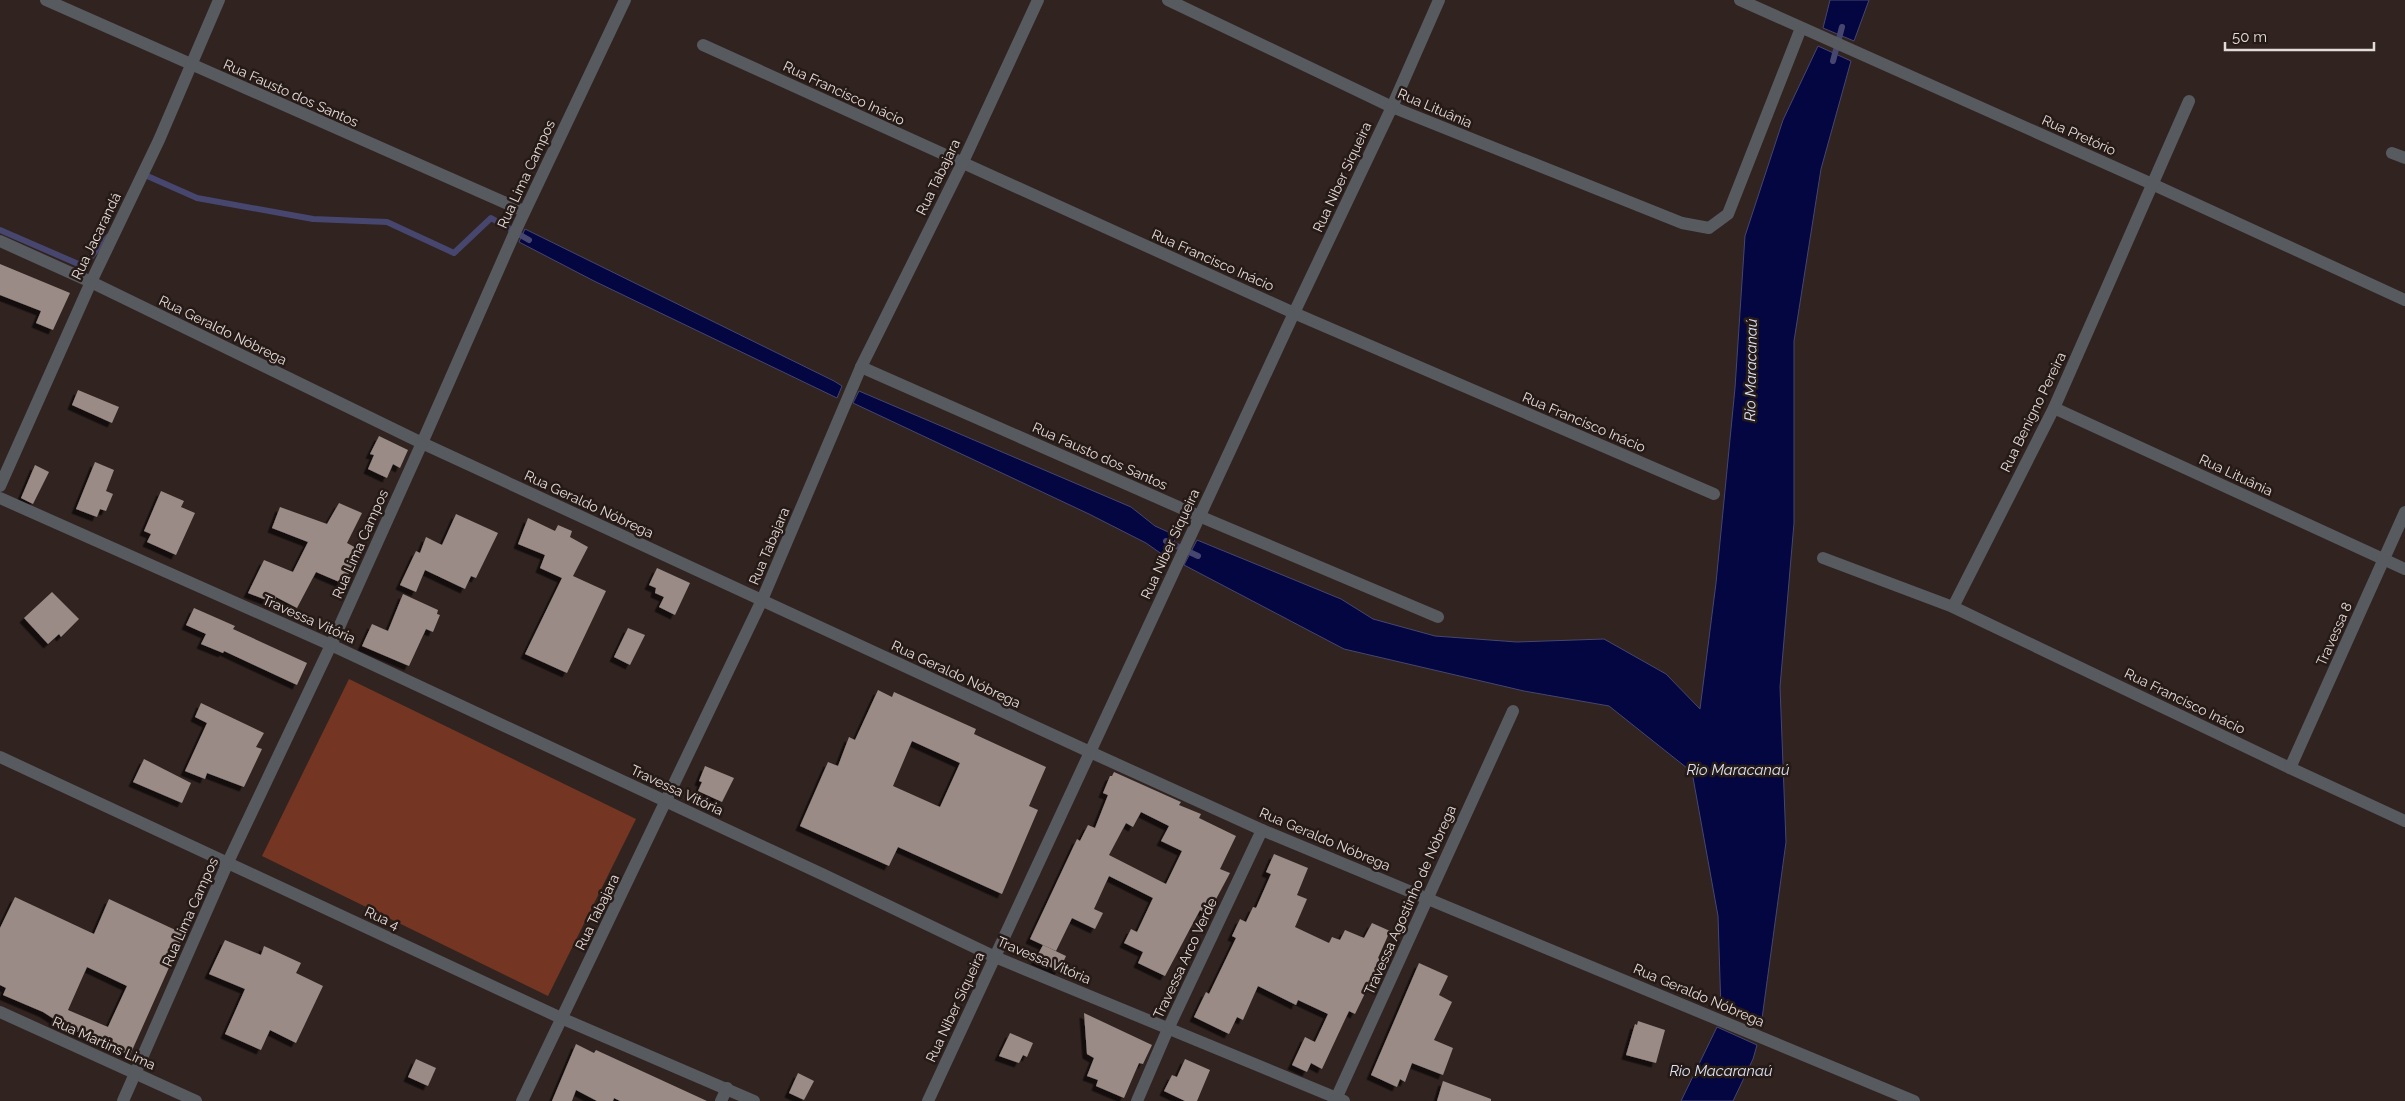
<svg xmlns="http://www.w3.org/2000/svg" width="2405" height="1101" font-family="Raleway,sans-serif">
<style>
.green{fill:#743623}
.water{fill:#030641;stroke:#46466f}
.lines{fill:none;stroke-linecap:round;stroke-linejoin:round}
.stream{stroke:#46466f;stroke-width:6}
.building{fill:#9b8b86;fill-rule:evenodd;filter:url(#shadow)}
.minor{stroke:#575a5f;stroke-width:12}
.labels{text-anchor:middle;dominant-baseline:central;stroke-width:5;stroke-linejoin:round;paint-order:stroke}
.street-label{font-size:14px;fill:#e4dbd9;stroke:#261a16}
.water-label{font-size:15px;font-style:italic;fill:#dbe3f6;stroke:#261a16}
</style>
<defs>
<filter id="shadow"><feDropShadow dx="-4.5" dy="4.5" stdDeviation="0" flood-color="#0009"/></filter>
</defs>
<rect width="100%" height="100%" fill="#302320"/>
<path class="green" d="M349 679 636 819 548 996 262 856Z"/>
<g class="water">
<path d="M1830 0H1869L1854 41 1823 28Z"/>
<path d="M1818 46 1851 61 1821 169 1794 341V523L1780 687 1786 842 1761 1026 1721 1011 1718 916 1692 772 1609 706 1524 691 1344 649 1184 565 1197 540 1341 599 1373 619 1435 636 1517 642 1604 639 1666 674 1700 709 1716 583 1735 388 1745 236 1783 120Z"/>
<path d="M525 229 834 381 842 386 837 398 594 281 519 242Z"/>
<path d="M859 391 1131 507 1155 526 1177 536 1166 557 1146 543 1089 514 853 403Z"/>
<path d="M1717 1027 1757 1045 1753 1059 1733 1101H1681Z"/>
</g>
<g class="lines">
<g class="stream">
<path d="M1833 61 1842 27"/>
<path d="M144 177 145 175 197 198 313 219 387 222 454 253 491 218 529 240"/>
<path d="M0 230 83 266 108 237"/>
<path d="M1166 541 1198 556"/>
</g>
</g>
<g class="building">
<path d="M0 264 70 293 53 330 36 323 41 311 0 295Z"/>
<path d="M78 390 119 407 112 423 72 405Z"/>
<path d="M379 436 408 450 400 468 393 464 387 478 368 469 374 455 370 454Z"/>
<path d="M95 462 114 470 106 491 113 494 106 511 100 509 97 517 76 509Z"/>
<path d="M35 465 49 472 33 504 21 498Z"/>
<path d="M161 491 184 501 181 507 195 513 176 555 147 542 151 534 144 531Z"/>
<path d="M339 503 362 513 347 543 360 550 344 584 316 572 297 608 276 597 274 603 248 593 264 560 293 572 308 542 272 528 280 507 327 524Z"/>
<path d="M456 514 498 533 476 578 471 576 465 589 425 570 416 592 400 585 416 551 420 553 426 537 442 545Z"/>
<path d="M528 518 555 531 558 525 572 531 570 537 588 547 573 576 606 591 567 673 525 654 562 578 540 568 545 555 518 544Z"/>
<path d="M657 568 690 583 675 615 659 607 664 597 655 593 656 588 649 585Z"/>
<path d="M52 592 79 619 61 637 59 634 48 644 24 618Z"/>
<path d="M403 594 438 610 437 614 440 615 433 632 426 629 409 666 362 646 372 624 388 631Z"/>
<path d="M194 608 235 626 233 629 307 663 297 685 224 651 223 653 201 644 206 634 186 625Z"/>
<path d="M628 628 645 635 630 665 614 657Z"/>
<path d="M878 690 892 697 894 692 976 729 974 734 1046 767 1029 806 1038 810 1002 894 898 847 889 866 800 826 828 762 838 766 849 737 855 740ZM912 741 960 763 940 807 893 786Z"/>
<path d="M201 703 264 733 256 747 262 749 244 787 207 773 205 779 185 771 207 723 195 717Z"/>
<path d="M144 759 191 783 182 803 133 782Z"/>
<path d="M705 766 734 778 722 802 698 791 702 782 699 781Z"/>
<path d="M1114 772 1181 802 1179 805 1201 814 1199 818 1236 836 1220 869 1230 873 1208 914 1200 910 1165 976 1138 963 1143 952 1124 943 1131 929 1137 932 1153 898 1109 876 1094 909 1103 913 1095 929 1072 918 1056 951 1030 939 1077 839 1080 841 1088 825 1095 828 1108 795 1103 793 1110 776H1112ZM1141 812 1169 826 1161 841 1182 851 1166 884 1109 855 1126 823 1133 827Z"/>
<path d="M1274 854 1308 868 1297 895 1307 899 1295 927 1329 943 1332 937 1340 940 1345 930 1364 938 1372 923 1390 931 1378 958 1381 960 1355 1014 1349 1011 1322 1069 1311 1063 1307 1072 1292 1065 1305 1037 1315 1042 1328 1014 1298 1000 1296 1005 1258 986 1243 1020 1237 1017 1229 1034 1194 1017 1206 992 1209 994 1236 938 1232 936 1240 919 1246 922 1253 907 1256 908 1271 874 1266 872Z"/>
<path d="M15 897 94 934 109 899 184 934 130 1055 53 1021 54 1019 43 1012 3 995 6 988 0 985V928ZM87 967 127 986 108 1027 68 1010Z"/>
<path d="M225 940 261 955 264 946 301 963 296 973 323 986 296 1043 270 1030 261 1050 225 1034 245 989 209 974Z"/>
<path d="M1043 945 1066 956 1059 971 1035 960Z"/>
<path d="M1419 963 1448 976 1439 995 1452 1002 1434 1040 1453 1048 1443 1075 1412 1063 1405 1082 1400 1079 1397 1087 1371 1075Z"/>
<path d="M1084 1013 1152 1045 1143 1064 1139 1063 1124 1098 1096 1086 1098 1080 1087 1076 1094 1058 1087 1054Z"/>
<path d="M1638 1021 1665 1030 1656 1063 1626 1055 1635 1024 1637 1025Z"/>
<path d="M1010 1033 1033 1043 1027 1057 1023 1055 1019 1063 999 1056Z"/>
<path d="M576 1044 594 1053 596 1050 707 1101H620L614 1098 613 1101H597L576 1090 572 1101H552Z"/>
<path d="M416 1059 436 1068 428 1086 408 1077Z"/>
<path d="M1185 1059 1210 1070 1197 1101H1185L1164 1091 1172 1075 1177 1077Z"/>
<path d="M798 1073 814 1081 804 1100 789 1093Z"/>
<path d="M1443 1081 1491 1099V1101H1437Z"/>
</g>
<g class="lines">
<g class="minor">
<path d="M46 0 524 211"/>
<path d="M1168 0 1392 107 1682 223 1709 228 1728 214 1801 28"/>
<path d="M1740 0 2152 184 2405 300"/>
<path d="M703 45 1294 313 1714 494"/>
<path d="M2392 153 2405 158"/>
<path d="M0 241 91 282 422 443 1090 752 1262 830 1914 1101"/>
<path d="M861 367 1199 516 1438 617"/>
<path d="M2054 408 2405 569"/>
<path d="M0 486 91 282 159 140 219 0"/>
<path d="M0 498 331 645 824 875 995 957 1344 1101"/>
<path d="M1823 558 1953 607 2290 768 2405 821"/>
<path d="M1953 607 2054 408 2189 101"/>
<path d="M0 757 561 1018 754 1101"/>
<path d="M2290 768 2405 512"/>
<path d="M0 1012 196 1101"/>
<path d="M123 1101 228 862 331 645 422 443 515 232 625 0"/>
<path d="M522 1101 762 600 861 367 962 164 1038 0"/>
<path d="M721 1101 727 1088"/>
<path d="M928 1101 1294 313 1392 107 1439 0"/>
<path d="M1137 1101 1168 1029 1262 830"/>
<path d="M1335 1101 1513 711"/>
</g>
</g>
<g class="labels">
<g class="street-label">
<text transform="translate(291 93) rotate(24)">Rua Fausto dos Santos</text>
<text transform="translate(844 93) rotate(25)">Rua Francisco Inácio</text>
<text transform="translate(1435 108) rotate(23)">Rua Lituânia</text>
<text transform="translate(2079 135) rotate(24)">Rua Pretório</text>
<text transform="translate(526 174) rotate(-65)">Rua Lima Campos</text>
<text transform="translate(938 177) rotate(-64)">Rua Tabajara</text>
<text transform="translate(1342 177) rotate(-65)">Rua Niber Siqueira</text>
<text transform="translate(96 236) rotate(-64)">Rua Jacarandá</text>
<text transform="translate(1213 260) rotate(24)">Rua Francisco Inácio</text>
<text transform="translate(223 330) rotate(26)">Rua Geraldo Nóbrega</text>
<text transform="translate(2033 412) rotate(-64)">Rua Benigno Pereira</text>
<text transform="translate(1584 422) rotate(23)">Rua Francisco Inácio</text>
<text transform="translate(1100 456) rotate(24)">Rua Fausto dos Santos</text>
<text transform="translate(2236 475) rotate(25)">Rua Lituânia</text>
<text transform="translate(589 504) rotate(25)">Rua Geraldo Nóbrega</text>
<text transform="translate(360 544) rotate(-66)">Rua Lima Campos</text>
<text transform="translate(1170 544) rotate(-65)">Rua Niber Siqueira</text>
<text transform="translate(769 546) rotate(-67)">Rua Tabajara</text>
<text transform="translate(309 619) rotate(24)">Travessa Vitória</text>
<text transform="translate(2334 634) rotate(-66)">Travessa 8</text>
<text transform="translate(956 674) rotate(25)">Rua Geraldo Nóbrega</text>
<text transform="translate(2185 701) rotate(26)">Rua Francisco Inácio</text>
<text transform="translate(677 790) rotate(25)">Travessa Vitória</text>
<text transform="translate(1325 839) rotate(23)">Rua Geraldo Nóbrega</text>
<text transform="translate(1410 900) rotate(-66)">Travessa Agostinho de Nóbrega</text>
<text transform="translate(190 912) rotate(-66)">Rua Lima Campos</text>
<text transform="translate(597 912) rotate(-64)">Rua Tabajara</text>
<text transform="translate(382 918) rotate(25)">Rua 4</text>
<text transform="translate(1185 958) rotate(-65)">Travessa Arco Verde</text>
<text transform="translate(1044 960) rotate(23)">Travessa Vitória</text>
<text transform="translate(1699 995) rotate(23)">Rua Geraldo Nóbrega</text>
<text transform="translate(955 1007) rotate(-65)">Rua Niber Siqueira</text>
<text transform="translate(104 1043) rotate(24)">Rua Martins Lima</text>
</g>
<g class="water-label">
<text transform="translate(1751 370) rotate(-89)">Rio Maracanaú</text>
<text x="1738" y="770">Rio Maracanaú</text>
<text x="1721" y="1071">Rio Macaranaú</text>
</g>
</g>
<path d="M2225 42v8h149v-8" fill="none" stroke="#e4dbd9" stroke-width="2.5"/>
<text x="2232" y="42" font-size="15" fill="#e4dbd9" stroke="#261a16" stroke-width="4" paint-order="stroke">50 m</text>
</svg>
